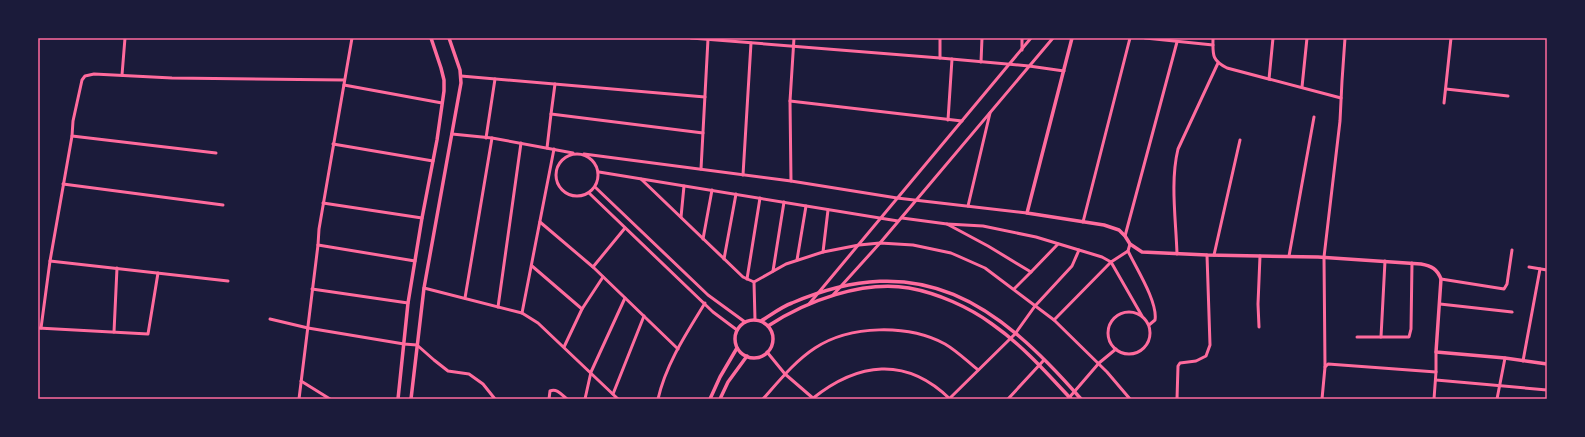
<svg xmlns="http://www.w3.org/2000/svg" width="1585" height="437" font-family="'Work Sans',sans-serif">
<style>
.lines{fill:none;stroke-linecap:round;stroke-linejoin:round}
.minor{stroke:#ff6b9d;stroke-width:3}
.tertiary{stroke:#ff6b9d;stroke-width:3.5}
.neatline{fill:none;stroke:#ff6b9d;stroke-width:1.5}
</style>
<rect width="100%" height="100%" fill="#1b1b3a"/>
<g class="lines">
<g class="minor">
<path d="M691 38 940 58 1029 66 1064 71"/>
<path d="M794 38 790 101 791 181 897 198 1027 213"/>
<path d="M1145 38 1213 45"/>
<path d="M1213 38C1213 54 1211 60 1227 68L1341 98"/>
<path d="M1022 50V38"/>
<path d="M940 58V38"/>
<path d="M981 62 982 38"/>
<path d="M122 75 125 38"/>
<path d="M461 76 705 97"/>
<path d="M1269 79 1273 38"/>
<path d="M344 85 442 103"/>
<path d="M1302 87 1307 38"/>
<path d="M1446 89 1508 96"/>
<path d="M790 101 962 121"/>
<path d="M1444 103 1451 38"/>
<path d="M551 114 555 84"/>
<path d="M948 120 952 59"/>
<path d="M452 134 492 138 573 153"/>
<path d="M72 136 216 153"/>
<path d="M486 138 495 79"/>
<path d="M333 144 433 161"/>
<path d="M547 148 551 114 703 133"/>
<circle cx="577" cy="175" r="21"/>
<path d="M584 154 791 181"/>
<path d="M701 169 708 39"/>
<path d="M599 172 898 221"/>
<path d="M743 175 751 43"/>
<path d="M641 179 743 277 754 282"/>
<path d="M63 184 223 205"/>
<path d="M595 187 708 295 745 322"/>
<path d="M589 193 713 312 737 330"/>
<path d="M323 203 422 218"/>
<path d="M968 206 990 113"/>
<path d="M681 217 684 186"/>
<path d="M902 218 947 224 988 246 1031 272 1058 244"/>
<path d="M540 222 593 267 678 349"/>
<path d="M1083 222 1130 38"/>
<path d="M947 224 983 226 1036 237 1102 257 1111 262 1142 316"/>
<path d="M1125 236 1177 42"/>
<path d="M703 239 712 190"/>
<path d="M1130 244 1128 251C1136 268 1158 302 1155 320L1149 325"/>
<path d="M318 245 415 261"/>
<path d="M823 252 828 210"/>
<path d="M1177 254C1176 220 1170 182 1178 149L1218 63"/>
<path d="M1214 255 1240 140"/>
<path d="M1289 256 1314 117"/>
<path d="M724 259 736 194"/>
<path d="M797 260 806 206"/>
<path d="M50 261 228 281"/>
<path d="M532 266 582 309"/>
<path d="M593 267 625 228"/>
<path d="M1529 267 1547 270"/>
<path d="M773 271 784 202"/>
<path d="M747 279 760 198"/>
<path d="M1441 279 1504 289 1507 284 1512 250"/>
<path d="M424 288 522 313 538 323 618 399"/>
<path d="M312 289 408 303"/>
<path d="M1014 289 1031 272"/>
<path d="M833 295 880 243 1053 38"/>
<path d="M465 298 492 138"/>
<path d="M809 304 1031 38"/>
<path d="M1440 304 1512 312"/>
<path d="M498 307 521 143"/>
<circle cx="1129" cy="333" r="21"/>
<path d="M522 313 554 149"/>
<path d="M270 319 308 328 404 344 417 345 434 360 448 371 469 374 483 384 495 399"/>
<path d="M755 320 754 282 786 264 823 252 859 245 880 243 913 245 951 253 985 268 1054 320 1107 372 1130 399"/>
<path d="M1054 320 1111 262 1128 251"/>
<path d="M1259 327 1258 304 1260 256"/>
<path d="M38 328 148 334 158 273"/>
<path d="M41 328 50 261 72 136 73 121 82 80 85 76 94 74 172 78 344 80"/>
<path d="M114 332 117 268"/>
<path d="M1357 337H1409L1411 329 1412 263"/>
<path d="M1381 337 1385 261"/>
<path d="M564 347 582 309 603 277"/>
<path d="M767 352 785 374 814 399"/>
<path d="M1523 361 1540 269"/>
<path d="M1325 367 1324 257 1340 121 1342 81 1345 38"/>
<path d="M1436 380 1547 390"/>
<path d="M301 381 330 399"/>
<path d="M613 394 644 316"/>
<path d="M299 399 318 245 319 229 352 38"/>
<path d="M549 399 550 391C557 388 562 395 567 399"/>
<path d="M585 399 591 372 625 298"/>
<path d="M658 399C666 364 686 334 705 303"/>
<path d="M763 399C779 381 795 361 815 348 850 325 908 324 945 344 957 351 967 361 978 370"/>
<path d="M812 399C858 362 906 356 950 399"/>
<path d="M949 399 1015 334 1035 306 1072 266 1079 250"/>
<path d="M1008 399 1044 360"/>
<path d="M1068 399 1099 363 1116 349"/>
<path d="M1177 399 1178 366 1180 363 1196 361 1206 356 1210 345 1207 255"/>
<path d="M1322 399 1325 367 1328 364 1436 372"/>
<path d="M1434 399 1436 372V352"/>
<path d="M1497 399 1505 358"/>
</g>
<g class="tertiary">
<path d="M1072 38 1027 213 1104 225 1119 230 1125 236 1130 244 1142 252 1207 255 1318 257 1421 264C1432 266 1437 269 1441 279L1436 352 1505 358 1547 364"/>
<circle cx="754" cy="339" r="19"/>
<path d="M761 321C771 315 781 307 792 303 921 248 997 303 1081 399"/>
<path d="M768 326C806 301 863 280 909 288 937 293 969 307 992 324 1022 345 1046 372 1071 399"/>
<path d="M398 399 408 303 422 218 437 140 444 91V80L441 68 431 38"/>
<path d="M411 399 424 288 461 83 460 70 449 38"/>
<path d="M710 399 720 377 737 348"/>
<path d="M720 399 728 382 747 356"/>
</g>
</g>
<rect width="1585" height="437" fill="none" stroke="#1b1b3a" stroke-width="78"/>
<rect x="39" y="39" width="1507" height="359" class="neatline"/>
</svg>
